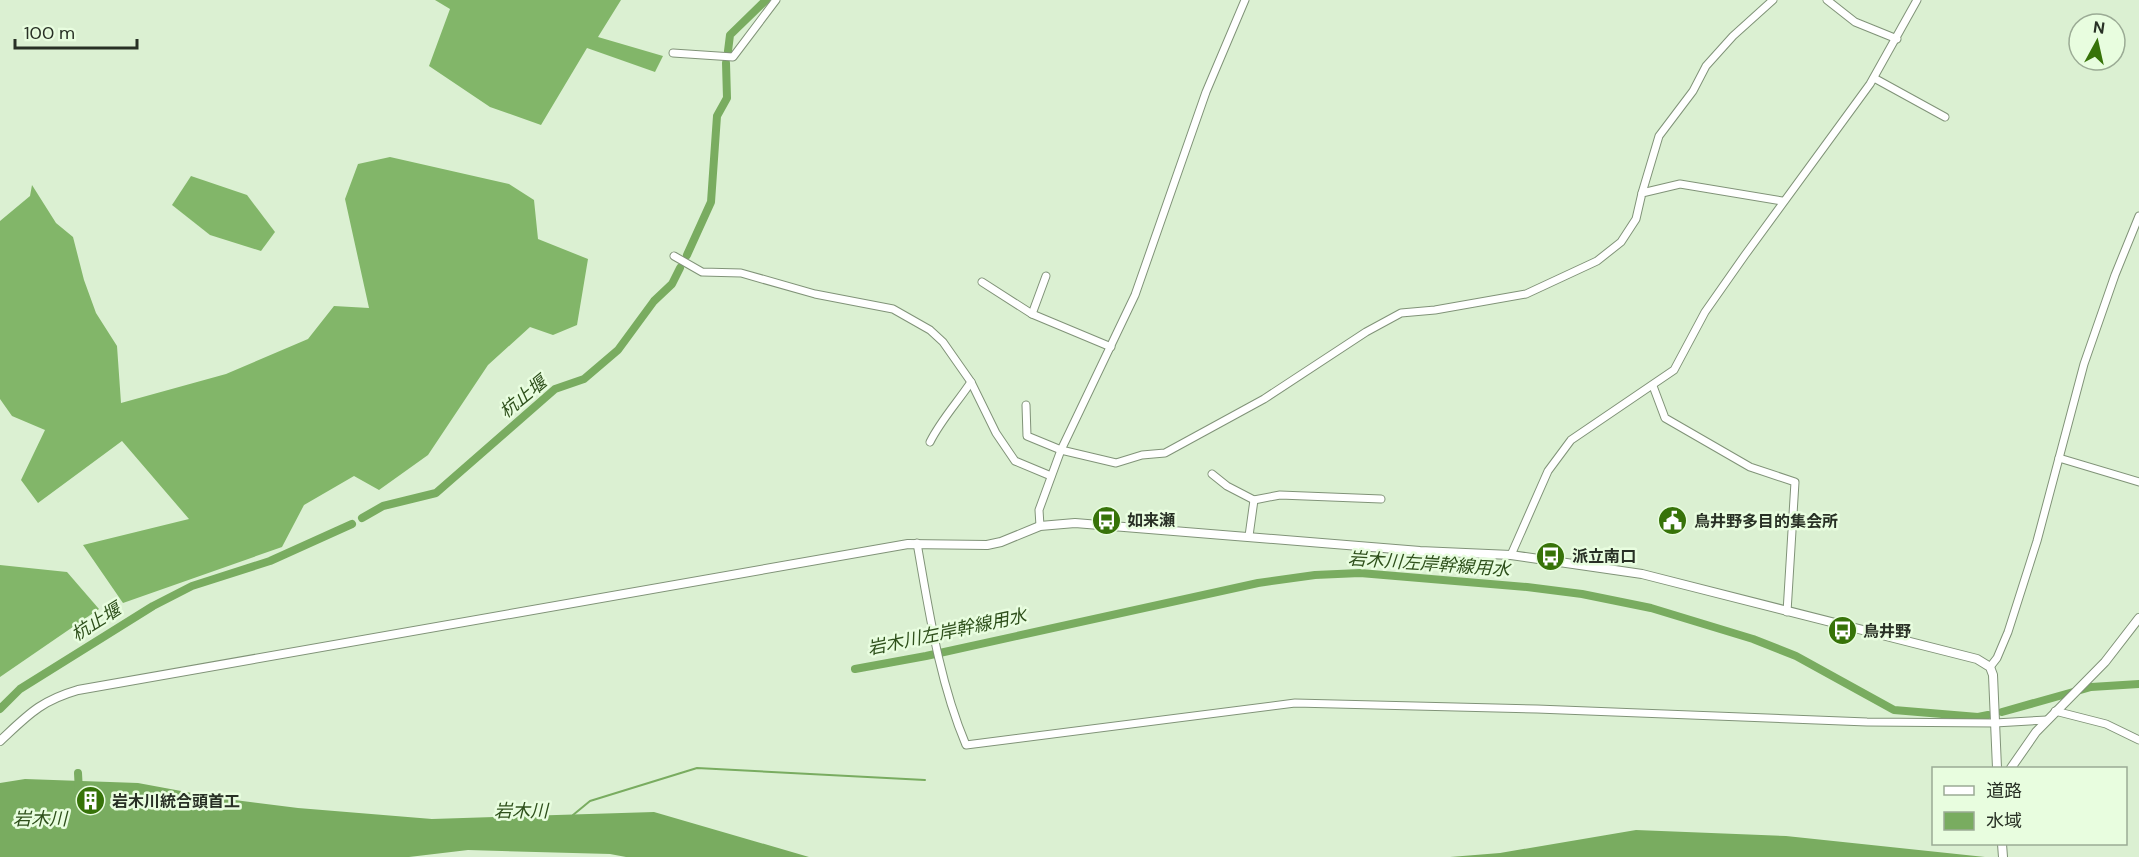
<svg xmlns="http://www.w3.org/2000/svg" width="2139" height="857" font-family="'DM Sans','Noto Sans JP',sans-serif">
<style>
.forest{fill:#82b669}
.water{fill:#79ac60}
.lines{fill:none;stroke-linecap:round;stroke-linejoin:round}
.stream{stroke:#79ac60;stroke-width:2}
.canal{stroke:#79ac60;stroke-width:8}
.minor-casing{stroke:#809378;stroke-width:9}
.tertiary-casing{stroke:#809378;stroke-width:10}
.minor{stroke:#fff;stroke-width:7}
.tertiary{stroke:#fff;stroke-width:8}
.labels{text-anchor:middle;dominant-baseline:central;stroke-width:5;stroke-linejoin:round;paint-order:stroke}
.poi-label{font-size:16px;font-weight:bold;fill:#283025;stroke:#e8fddf;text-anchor:start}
.water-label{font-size:18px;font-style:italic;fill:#2e501b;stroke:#e8fddf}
</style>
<rect width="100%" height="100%" fill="#dbf0d2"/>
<g class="forest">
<path d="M435 0H621L598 37 663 56 655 72 587 48 541 125 490 107 429 66 450 9Z"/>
<path d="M390 157 509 184 534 200 538 239 588 259 577 325 553 335 530 327 488 365 428 455 379 490 354 476 304 505 282 547 123 603 83 545 189 519 122 441 38 503 21 480 45 430 12 416 0 399V221L30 196 32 185 56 223 73 237 84 280 96 313 117 346 121 403 226 374 308 339 334 306 369 308 345 199 358 164Z"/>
<path d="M191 176 247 195 275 232 261 251 210 235 172 205Z"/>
<path d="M0 565 67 572 99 609 0 677Z"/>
</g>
<g class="water">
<path d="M25 779 138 783 219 798 298 808 432 819 654 812 809 857H626L610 854 468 850 409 857H0V783Z"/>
<path d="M1636 830 1786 836 1985 857H1450L1500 853Z"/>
</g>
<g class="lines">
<path class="stream" d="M573 815 590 801 697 768 925 780"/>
<g class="canal">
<path d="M728 51 730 35 766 0"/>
<path d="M687 255 711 202 717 116 727 98 726 63"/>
<path d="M362 518 383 506 436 493 555 389 584 379 618 350 654 301 672 284 680 268"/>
<path d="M855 669 926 656 1258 583 1315 575 1360 573 1527 587 1582 594 1651 608 1753 639 1796 656 1894 710 1978 717 1988 715"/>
<path d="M0 709 20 689 153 606 192 586 270 561 352 524"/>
<path d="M2002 712 2091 687 2139 684"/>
<path d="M78 773 79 792"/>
</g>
<defs>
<g id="minor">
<path d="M1827 0 1855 22 1897 39"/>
<path d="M673 53 733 57 776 0"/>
<path d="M1874 78 1945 117"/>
<path d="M1642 193 1659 136 1693 91 1706 66 1733 36 1773 0"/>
<path d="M674 256 702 272 741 273 815 294 893 309 930 330 943 342 971 382 996 433 1015 461 1051 476"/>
<path d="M982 282 1032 314 1111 347"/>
<path d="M1032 314 1046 276"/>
<path d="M1653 386 1665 418 1750 467 1795 482 1787 612"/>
<path d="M1026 405 1027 436 1061 450 1116 463 1142 455 1165 453 1264 399 1366 332 1401 313 1435 310 1526 294 1597 261 1621 242 1636 219 1642 193 1680 184 1782 201"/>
<path d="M930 442C941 420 957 403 971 382"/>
<path d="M2059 458 2139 482"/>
<path d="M1212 474 1227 486 1254 500 1280 495 1381 499"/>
<path d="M1040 526 1039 510 1061 450 1135 295 1206 92 1245 0"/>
<path d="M1249 536 1254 500"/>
<path d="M917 543C929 611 939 681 966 745L1295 703 1537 709 1867 722 1995 723 2047 720"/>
<path d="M1511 555 1548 471 1571 440 1674 370 1705 312 1745 255 1870 84 1917 0"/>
<path d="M1990 667 1997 658 2008 632 2037 541 2084 364 2115 275 2139 216"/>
<path d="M2055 711 2106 724 2139 740"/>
</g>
<g id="tertiary">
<path d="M0 741C28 715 40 701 78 690L908 544 987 545 1001 542 1040 526 1075 523 1420 551 1511 555 1642 574 1977 659 1990 667 1993 675 1997 768"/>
<path d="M2011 768 2036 732 2105 662 2139 618"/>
<path d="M2002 844 2003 857"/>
</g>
</defs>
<use href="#minor" class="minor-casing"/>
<use href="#tertiary" class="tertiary-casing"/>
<use href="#minor" class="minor"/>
<use href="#tertiary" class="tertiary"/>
</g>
<defs>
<symbol id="bus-disc" viewBox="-11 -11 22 22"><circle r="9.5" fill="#377309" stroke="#e8fddf"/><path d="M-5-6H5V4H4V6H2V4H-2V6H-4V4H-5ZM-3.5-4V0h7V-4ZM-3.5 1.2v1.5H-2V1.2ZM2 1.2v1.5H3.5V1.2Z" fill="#fff"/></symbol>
<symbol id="civic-disc" viewBox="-11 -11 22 22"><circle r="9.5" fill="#377309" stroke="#e8fddf"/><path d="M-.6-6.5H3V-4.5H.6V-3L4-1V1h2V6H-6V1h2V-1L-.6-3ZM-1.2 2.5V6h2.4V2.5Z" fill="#fff"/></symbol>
<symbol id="building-disc" viewBox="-11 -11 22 22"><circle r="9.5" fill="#377309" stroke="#e8fddf"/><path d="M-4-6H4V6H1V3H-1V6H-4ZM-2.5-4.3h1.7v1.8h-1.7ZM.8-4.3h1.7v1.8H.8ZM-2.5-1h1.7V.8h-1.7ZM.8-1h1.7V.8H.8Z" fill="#fff"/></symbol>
</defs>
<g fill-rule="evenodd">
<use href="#bus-disc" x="1090" y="504" width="33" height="33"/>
<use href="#civic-disc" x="1656" y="504" width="33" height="33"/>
<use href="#bus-disc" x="1534" y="540" width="33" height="33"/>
<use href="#bus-disc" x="1826" y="614" width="33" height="33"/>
<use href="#building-disc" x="74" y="784" width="33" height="33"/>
</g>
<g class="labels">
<g class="poi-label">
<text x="1127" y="520">如来瀬</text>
<text x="1694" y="521">鳥井野多目的集会所</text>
<text x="1572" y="556">派立南口</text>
<text x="1863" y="631">鳥井野</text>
<text x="112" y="801">岩木川統合頭首工</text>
</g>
<g class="water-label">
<text transform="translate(523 397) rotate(-39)">杭止堰</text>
<text transform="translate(1429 564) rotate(4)">岩木川左岸幹線用水</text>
<text transform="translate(96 622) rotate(-32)">杭止堰</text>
<text transform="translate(947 632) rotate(-12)">岩木川左岸幹線用水</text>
<text x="521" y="811">岩木川</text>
<text x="40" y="819">岩木川</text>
</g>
</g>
<rect x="1932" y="767" width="195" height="78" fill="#e8fddf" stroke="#9bab95" stroke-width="1.5"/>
<rect x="1944" y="786" width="30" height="9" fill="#ffffff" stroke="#9bab95" stroke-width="1.5"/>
<text x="1986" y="797" font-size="18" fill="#283025">道路</text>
<rect x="1944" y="812" width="30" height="18" fill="#79ac60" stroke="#9bab95" stroke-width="1.5"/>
<text x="1986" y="827" font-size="18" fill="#283025">水域</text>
<g transform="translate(2097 42) rotate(8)"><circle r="28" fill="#e8fddf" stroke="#9bab95" stroke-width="1.5"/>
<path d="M0-4.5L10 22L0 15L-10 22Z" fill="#377309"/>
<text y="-9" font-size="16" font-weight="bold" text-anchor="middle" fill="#283025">N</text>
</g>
<path d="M15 39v9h122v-9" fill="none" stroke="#283025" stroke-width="3"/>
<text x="24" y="39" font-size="18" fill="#283025" stroke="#e8fddf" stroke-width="4.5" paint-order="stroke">100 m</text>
</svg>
